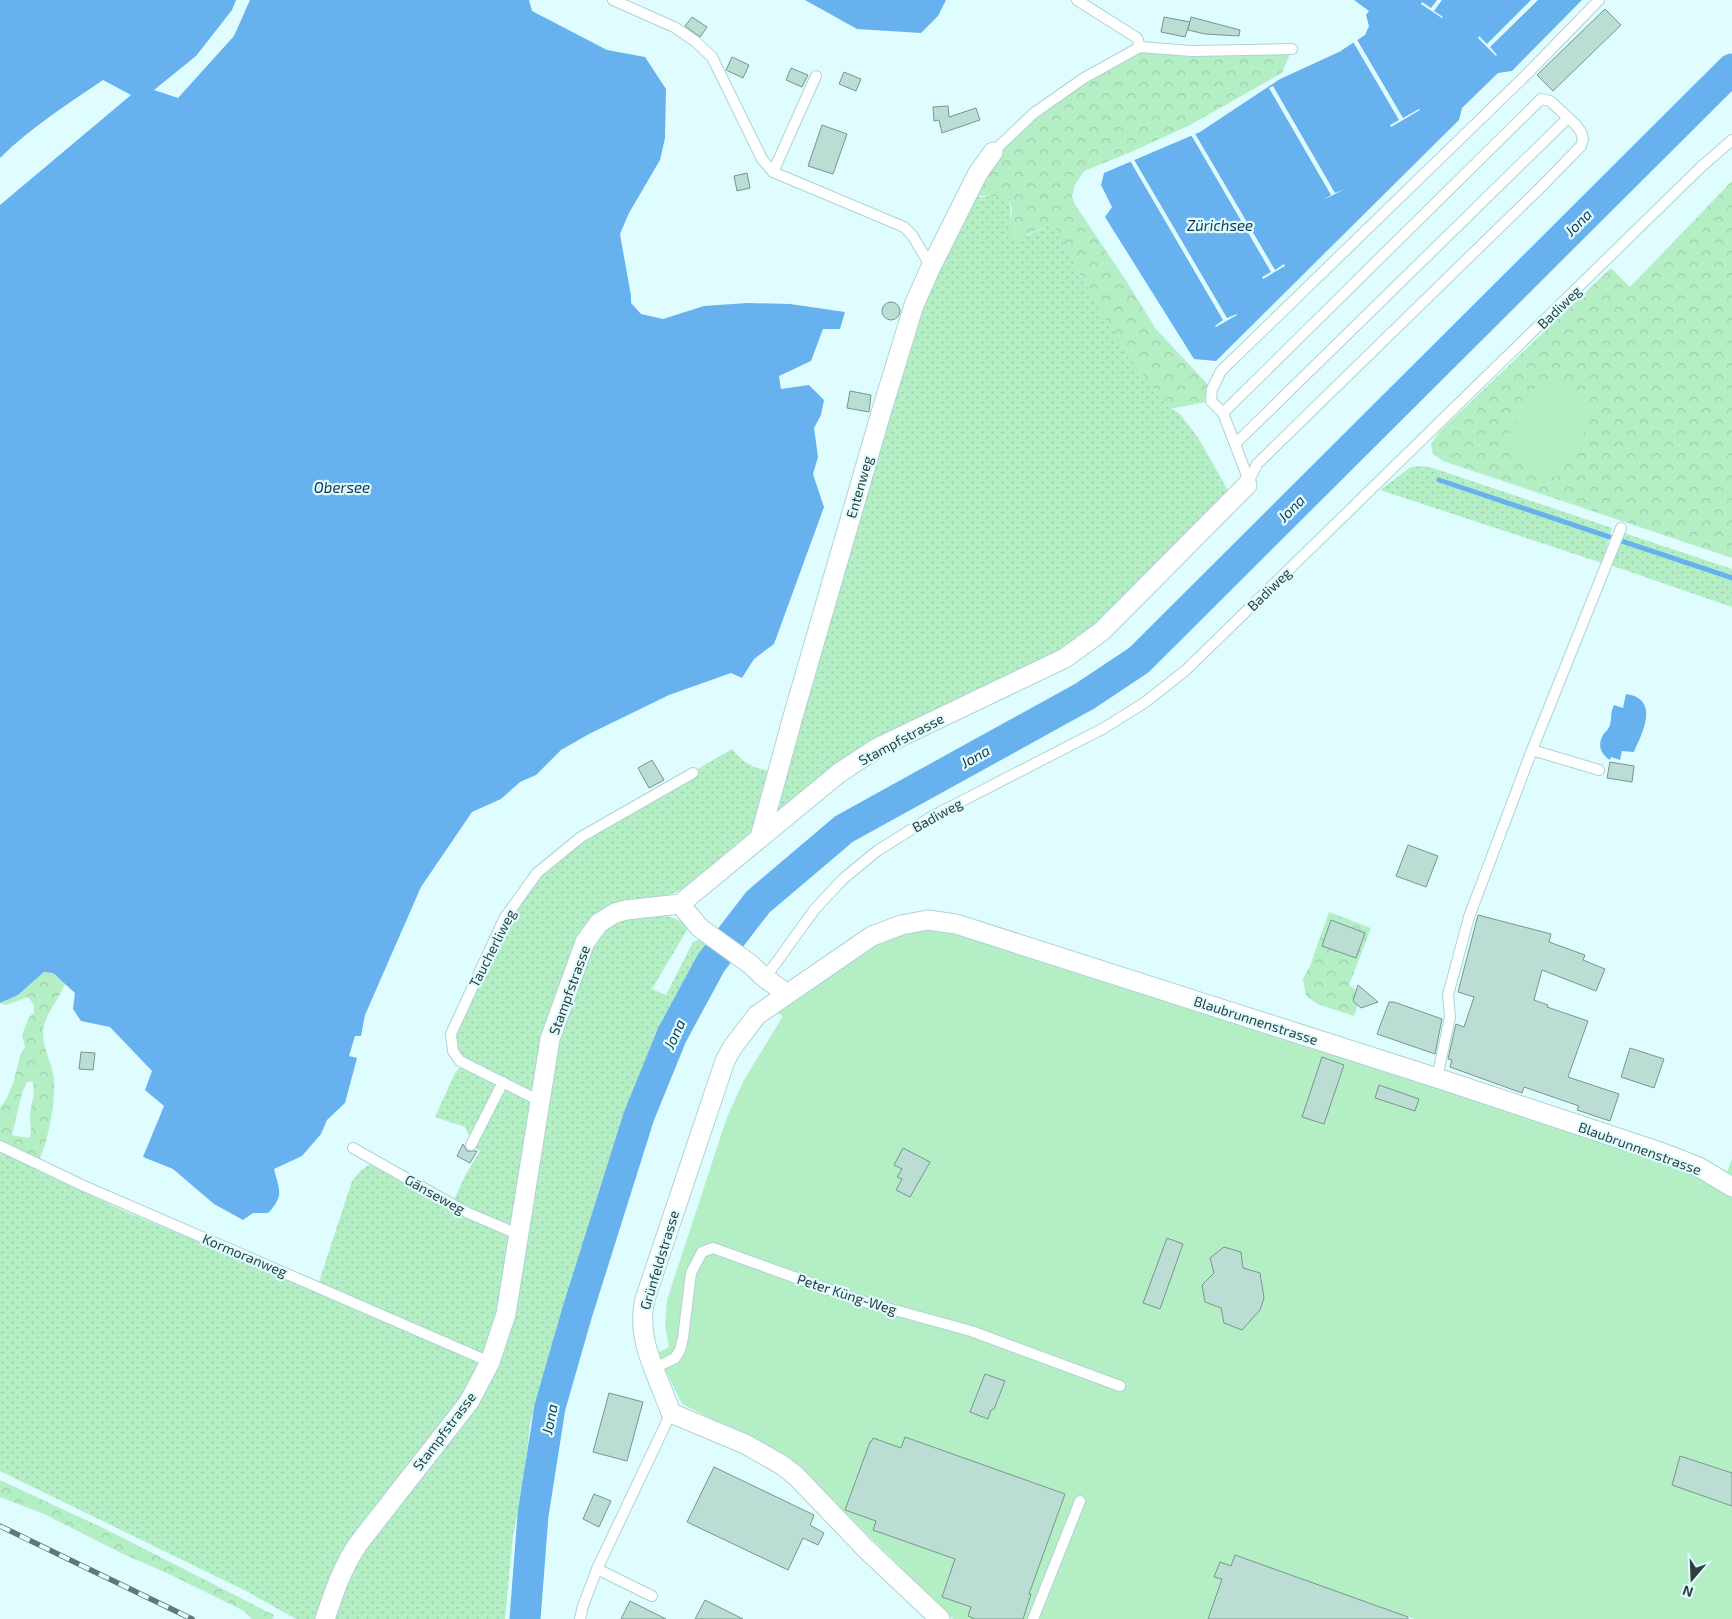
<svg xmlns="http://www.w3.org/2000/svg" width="1732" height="1619" font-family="'Exo 2',sans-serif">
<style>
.grass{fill:url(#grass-dots)}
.forest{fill:url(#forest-crowns);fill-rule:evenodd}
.pitch{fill:#b4eec5}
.water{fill:#67b1ef}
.pier{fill:#dffdff}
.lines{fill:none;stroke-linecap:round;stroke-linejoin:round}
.stream{stroke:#67b1ef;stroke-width:5}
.river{stroke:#67b1ef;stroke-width:31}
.building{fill:#bbddd3;stroke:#76978e}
.service-casing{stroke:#aed3d4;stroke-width:12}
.minor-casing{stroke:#aed3d4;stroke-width:21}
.service{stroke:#fff;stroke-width:10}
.minor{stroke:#fff;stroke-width:19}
.rail-casing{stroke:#637778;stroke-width:5.5}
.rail{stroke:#dffdff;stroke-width:4;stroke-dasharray:11;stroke-linecap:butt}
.labels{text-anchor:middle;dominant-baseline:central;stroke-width:4.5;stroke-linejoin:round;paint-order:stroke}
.street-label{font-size:14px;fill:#2f3e3f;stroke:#dffdff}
.water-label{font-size:15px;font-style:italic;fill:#16364f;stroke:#dffdff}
</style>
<defs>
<pattern id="grass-dots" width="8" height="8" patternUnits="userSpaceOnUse" patternTransform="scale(1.25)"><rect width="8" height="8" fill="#b4eec5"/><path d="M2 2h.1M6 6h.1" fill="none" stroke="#9bcdaa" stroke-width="1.8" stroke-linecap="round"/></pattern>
<pattern id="forest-crowns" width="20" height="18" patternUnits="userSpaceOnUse" patternTransform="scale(1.25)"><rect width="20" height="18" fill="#b4eec5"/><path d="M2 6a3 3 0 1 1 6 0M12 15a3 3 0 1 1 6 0" fill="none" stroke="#9bcdaa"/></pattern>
</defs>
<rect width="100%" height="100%" fill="#dffdff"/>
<g class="grass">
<path d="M968 193C972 194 976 196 980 197 984 197 988 196 992 195 1011 194 1013 208 1009 223L1027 236 1053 222 1084 282 1148 381 1169 407 1180 414 1199 439 1231 496 1121 602 1071 646 965 700 681 890 666 896 638 901 579 937 496 1319 475 1376 316 1619H296L248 1592 0 1471V1150L43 1173 122 1210 316 1291 352 1181 360 1171 370 1164 378 1167 451 1206 465 1176 480 1151 474 1147 465 1127 435 1117 455 1073 461 1066 451 1034 504 919 537 873 581 837 732 749C749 768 754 768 778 772L881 413Z"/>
<path d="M1421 466 1433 468 1612 528 1602 563 1380 490 1411 467Z"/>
<path d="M1624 533 1732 569V607L1610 565Z"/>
<path d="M651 915 671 917 690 925 652 989 666 995 693 942 702 938 710 942 678 1000 642 1084 607 1182 550 1356 530 1424 524 1479 513 1536 505 1619H334L352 1567 490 1380 555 1052 586 958 605 928 618 921Z"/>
</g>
<g class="forest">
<path d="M1140 47 1292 49 1282 73 1190 125 1129 153 1084 171 1075 185 1072 197 1076 206 1125 279 1156 329 1212 389 1211 401 1175 408H1169L1127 355 1084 282 1053 223 1018 239 1010 235C1010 231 1009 227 1009 223 1009 219 1012 215 1012 211 1011 190 985 198 973 195L978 173 1034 113Z"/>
<path d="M1732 181V558L1443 461 1433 454 1431 444 1439 432 1611 268 1630 287Z"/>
<path d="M1329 912 1371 928 1349 985 1362 994 1354 1016 1317 1004 1306 996 1303 979 1310 966Z"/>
<path d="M44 972 52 973 65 984C60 998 43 1017 43 1032 43 1047 50 1060 53 1073 58 1092 48 1143 39 1160L0 1144V1108L5 1101 13 1084 20 1056 25 1047 22 1035 29 1017 34 1013V1005L28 997 6 1005 0 1003 18 995ZM27 1082H33C36 1096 30 1104 30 1118 30 1126 32 1129 30 1138L12 1135 22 1093Z"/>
<path d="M0 1480 103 1528 274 1615 272 1619H252L244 1611 171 1575 121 1553 44 1514 0 1497Z"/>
</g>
<g class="pitch">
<path d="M1542 376 1597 408 1556 478 1502 446Z"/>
<path d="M940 929 971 937 1639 1153 1722 1186 1732 1159V1619H1414L1404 1615 1402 1619H953L797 1465 770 1448 682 1404 657 1353 669 1347 665 1326 667 1300 727 1117 744 1080 783 1016 772 1010 794 1001 863 949 890 935 918 930Z"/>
</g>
<g class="water">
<path d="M0 0H236L232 10 196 56 154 90 178 98 234 36 250 0H529L532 11 607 50 645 57 666 89 665 138 660 160 629 213 620 234 631 296V303L641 314 663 319 704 306 747 303 790 304 845 312 840 329H823L811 361 779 376 781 389 809 385 824 400 821 415 814 428 818 457 813 474 824 507 774 644 754 659 742 678 731 673 669 695 589 734 561 750 536 775 520 782 501 799 472 812 421 887 365 1015 361 1036H355L349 1056 357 1058 345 1103 327 1120 321 1134 302 1156 274 1169C279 1190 285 1195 268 1213H253L243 1220 214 1204 173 1169 143 1157 164 1106 145 1090 152 1071 110 1027 81 1021 73 1009 75 993 53 973 44 972 18 995 0 1003V205L131 95 103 80C68 104 30 128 0 158Z"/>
<path d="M805 0H946L938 16 921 33 857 29Z"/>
<path d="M1354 0H1582L1512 71 1498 73 1462 108 1459 120 1216 361 1194 359 1105 217 1112 207 1101 185 1104 173 1200 132 1280 79 1339 52 1365 35 1369 26 1366 15 1369 11Z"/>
<path d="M1626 694C1660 699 1643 732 1634 752L1622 751 1620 760 1611 757 1610 760C1601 754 1597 746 1603 735 1605 732 1609 729 1610 725 1612 717 1610 714 1614 705L1623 708Z"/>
</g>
<g class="pier">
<path d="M1437 0H1442L1434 11 1443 17 1442 18 1421 4 1422 2 1431 8Z"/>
<path d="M1531 0H1538L1490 47 1497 55 1496 56 1478 38 1479 36 1487 44Z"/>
<path d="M1356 38 1403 118 1419 109 1420 110 1391 127 1390 125 1399 120 1352 40Z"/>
<path d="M1273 86 1335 193 1345 189 1323 200 1331 195 1269 88Z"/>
<path d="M1194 132 1275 270 1284 264 1285 266 1263 279 1262 277 1271 272 1190 133Z"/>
<path d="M1133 158 1227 318 1237 314V315L1216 327 1215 326 1223 320 1129 159Z"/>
</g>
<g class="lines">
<path class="stream" d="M1439 480 1732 578"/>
<path class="river" d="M525 1619 533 1515 550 1407 577 1313 639 1116 672 1035 711 963 758 902 844 829 1085 696 1139 660 1732 69"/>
</g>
<g class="building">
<path d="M1605 9 1621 25 1553 91 1537 75Z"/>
<path d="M692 17 707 27 700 37 685 26Z"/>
<path d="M1164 17 1190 22 1185 37 1161 32Z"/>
<path d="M1191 17 1240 30 1239 36 1205 34 1188 30Z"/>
<path d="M732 57 749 65 743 78 726 70Z"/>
<path d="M791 68 808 75 802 87 786 80Z"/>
<path d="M844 72 861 79 856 91 839 84Z"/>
<path d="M948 106 949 117 976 108 980 120 942 133 939 120 934 121 933 107Z"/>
<path d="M822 125 847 134 833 174 808 166Z"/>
<path d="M747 173 750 188 737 191 734 176Z"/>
<circle cx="891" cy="311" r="9"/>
<path d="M850 391 871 395 869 412 847 408Z"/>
<path d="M652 760 664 780 649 788 638 768Z"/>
<path d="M1610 762 1634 766 1632 782 1607 778Z"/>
<path d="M1408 845 1438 856 1426 887 1396 876Z"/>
<path d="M1478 915 1551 934 1549 942 1585 955 1583 960 1605 969 1596 991 1542 970 1534 1000 1548 1005 1547 1007 1588 1021 1568 1077 1619 1094 1610 1121 1577 1110 1579 1106 1524 1087 1522 1093 1450 1067 1452 1060 1448 1059 1456 1024 1464 1027 1474 997 1458 992Z"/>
<path d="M1331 920 1365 933 1356 958 1322 946Z"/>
<path d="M1358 985 1378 1002 1361 1008 1353 1001Z"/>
<path d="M1389 1002H1394L1442 1019 1435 1054 1377 1034Z"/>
<path d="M1630 1048 1664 1059 1654 1088 1621 1077Z"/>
<path d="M81 1052 95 1053 93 1070 79 1069Z"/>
<path d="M1322 1057 1344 1065 1324 1124 1302 1117Z"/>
<path d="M1379 1085 1419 1099 1415 1111 1375 1098Z"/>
<path d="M463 1144 467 1151H477L470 1163 457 1156Z"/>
<path d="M903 1148 930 1162 910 1197 896 1190 902 1179 897 1177 902 1169 894 1165Z"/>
<path d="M1167 1238 1183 1244 1160 1309 1143 1303Z"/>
<path d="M1224 1247 1241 1252 1243 1268 1260 1273 1264 1298 1260 1310 1242 1330 1224 1323 1221 1308 1205 1302 1202 1285 1214 1273 1210 1258Z"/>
<path d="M985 1374 1005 1381 994 1409 991 1410 988 1419 970 1412Z"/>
<path d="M609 1393 643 1402 627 1461 593 1452Z"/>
<path d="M905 1437 1065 1494 1029 1594H1031L1023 1619H975L968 1616 971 1607 942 1597 955 1559 873 1530 876 1521 845 1510 870 1442H871L873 1438 901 1448Z"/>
<path d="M1680 1456 1732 1473V1506L1672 1485Z"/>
<path d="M714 1467 814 1515 810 1525 824 1533 818 1545 803 1538 788 1570 687 1522Z"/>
<path d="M594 1494 611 1501 599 1527 583 1519Z"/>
<path d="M1235 1555 1408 1617V1619H1208L1222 1579 1214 1577 1220 1562 1231 1566Z"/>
<path d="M705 1600 743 1619H695Z"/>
<path d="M630 1601 666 1619H621Z"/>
</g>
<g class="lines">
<defs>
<g id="service">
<path d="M613 0 674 27 695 41 712 57 762 159 773 172 904 227 912 235 931 267"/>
<path d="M1077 0 1137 38 1140 47"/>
<path d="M1541 99 1550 101 1575 124 1581 132 1583 139 1581 146 1540 188 1257 464 1247 485 1246 473 1223 413Z"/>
<path d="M993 152 1034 113 1084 78 1140 47 1192 51 1292 49"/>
<path d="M773 172 816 76"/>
<path d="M1223 413 1211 401 1212 389 1221 371 1528 73 1599 0"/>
<path d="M1235 444 1568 118"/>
<path d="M1532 750 1621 528"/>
<path d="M765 978 815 909 843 879 877 851 931 817 1104 728 1144 703 1186 670 1701 167 1732 140"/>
<path d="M1437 1078 1450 1017 1448 995 1469 917 1532 750 1599 770"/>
<path d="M540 1101 460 1061 453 1051 451 1034 504 919 537 873 581 837 693 773"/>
<path d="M471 1145 503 1082"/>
<path d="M0 1146 84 1186 490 1362"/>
<path d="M353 1148 466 1212 520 1235"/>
<path d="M653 1369 675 1358 680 1350 683 1338 691 1273 702 1252 713 1248 858 1300 971 1331 1120 1386"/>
<path d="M597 1569 652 1596"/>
<path d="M580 1619 583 1606 597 1569 671 1413"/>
<path d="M1033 1619 1080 1501"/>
</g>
<g id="minor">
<path d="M760 837 794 713 881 413 914 305 931 267 978 173 993 152"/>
<path d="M680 904 700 928 750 964 765 978 787 994"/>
<path d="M325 1619C334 1592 342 1568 358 1544L469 1402 490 1362 506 1314 550 1039 585 942 599 923 615 913 626 910 680 904 839 773 877 748 1065 658 1102 631 1247 485"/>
<path d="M940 1619 865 1548 796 1476 782 1465 745 1444 671 1413C658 1375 635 1339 645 1299L725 1061 732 1048 757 1015 872 936 901 925 928 920 956 924 1437 1078 1663 1153 1699 1167 1732 1187"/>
</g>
</defs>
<use href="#service" class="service-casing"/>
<use href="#minor" class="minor-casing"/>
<use href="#service" class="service"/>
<use href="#minor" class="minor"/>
<defs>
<path id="rail" d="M0 1526 192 1619"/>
</defs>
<use href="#rail" class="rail-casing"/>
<use href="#rail" class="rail"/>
</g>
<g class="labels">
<g class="street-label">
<text transform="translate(1559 307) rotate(-44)">Badiweg</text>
<text transform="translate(859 487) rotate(-74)">Entenweg</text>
<text transform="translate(1269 589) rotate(-44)">Badiweg</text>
<text transform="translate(901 739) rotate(-28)">Stampfstrasse</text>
<text transform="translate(937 815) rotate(-29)">Badiweg</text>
<text transform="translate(492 948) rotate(-63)">Taucherliweg</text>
<text transform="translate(569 990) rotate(-70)">Stampfstrasse</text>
<text transform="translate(1256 1020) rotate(18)">Blaubrunnenstrasse</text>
<text transform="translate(1640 1148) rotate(20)">Blaubrunnenstrasse</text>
<text transform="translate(435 1194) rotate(29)">Gänseweg</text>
<text transform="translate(245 1255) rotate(23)">Kormoranweg</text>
<text transform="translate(659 1260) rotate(-73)">Grünfeldstrasse</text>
<text transform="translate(847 1294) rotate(18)">Peter Küng-Weg</text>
<text transform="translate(444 1431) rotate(-53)">Stampfstrasse</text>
</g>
<g class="water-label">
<text transform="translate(1578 222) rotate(-45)">Jona</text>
<text x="1220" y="225">Zürichsee</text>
<text x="342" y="487">Obersee</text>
<text transform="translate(1291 508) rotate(-45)">Jona</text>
<text transform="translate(975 756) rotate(-29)">Jona</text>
<text transform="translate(674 1034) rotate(-65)">Jona</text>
<text transform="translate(549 1419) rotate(-79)">Jona</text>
</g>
</g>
<g transform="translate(1692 1579) rotate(199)" stroke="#dffdff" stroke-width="4" paint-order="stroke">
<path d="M0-4L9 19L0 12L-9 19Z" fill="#2f3e3f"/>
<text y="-8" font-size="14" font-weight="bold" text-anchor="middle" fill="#2f3e3f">N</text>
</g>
</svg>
